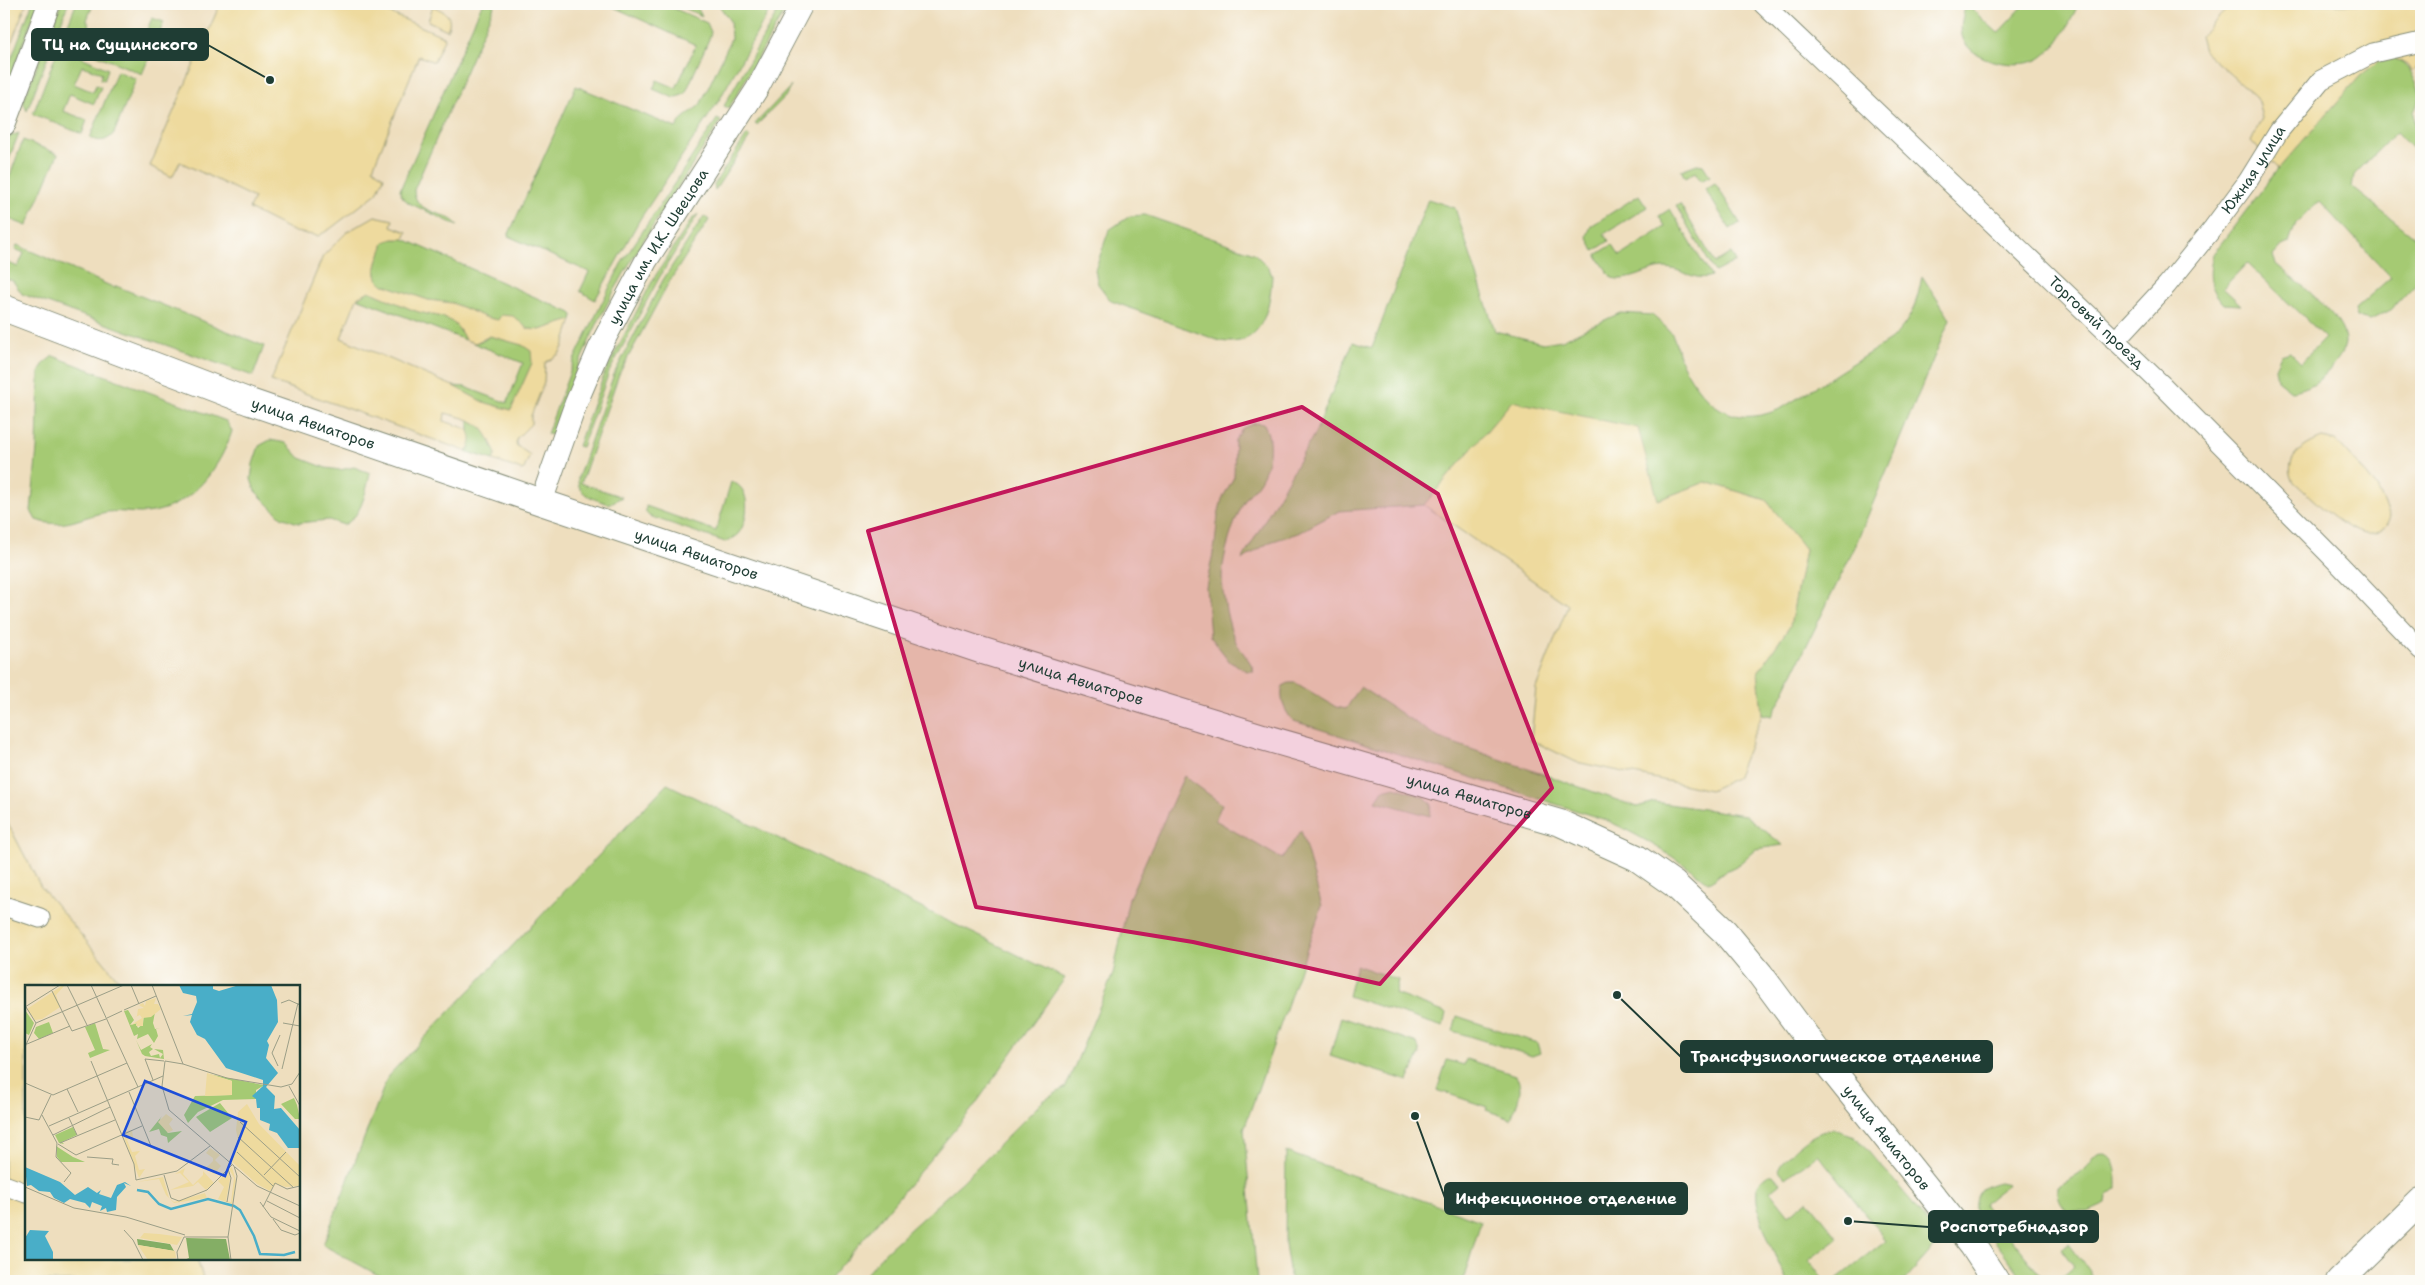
<svg xmlns="http://www.w3.org/2000/svg" width="2425" height="1285" font-family="'Shantell Sans',sans-serif">
<style>
.green{fill:#a5ca73;stroke:#628454}
.sand{fill:#eeda9e;stroke:#868c69;fill-rule:evenodd}
.lines{fill:none;stroke-linecap:round;stroke-linejoin:round}
.minor-casing{stroke:#868e79;stroke-width:21}
.tertiary-casing{stroke:#868e79;stroke-width:24}
.secondary-casing{stroke:#868e79;stroke-width:28}
.minor{stroke:#fff;stroke-width:19}
.tertiary{stroke:#fff;stroke-width:22}
.secondary{stroke:#fff;stroke-width:26}
.marked{fill:#c2185b;fill-opacity:0.2;stroke:#c2185b;stroke-width:4;stroke-linejoin:round}
.labels{text-anchor:middle;dominant-baseline:central;stroke-width:5;stroke-linejoin:round;paint-order:stroke}
.street-label{font-size:15px;fill:#1f3d34;stroke:#fdfcf7}
.inset-river{fill:none;stroke:#49aec8;stroke-width:2.5}
.inset-road{fill:none;stroke:#9b9e87;stroke-width:1}
.view{fill:#1d4ed8;fill-opacity:0.15;stroke:#1d4ed8;stroke-width:2.5}
.inset-edge{fill:none;stroke:#1f3d34;stroke-width:2.5}
.leader{fill:none;stroke:#1f3d34;stroke-width:2}
.callout-dot{fill:#1f3d34;stroke:#fdfcf7;stroke-width:2}
.callout{fill:#1f3d34;stroke:#1f3d34;stroke-width:2}
.callout-label{font-size:16px;text-anchor:middle;font-weight:bold;fill:#fff}
</style>
<rect width="100%" height="100%" fill="#fdfcf7"/>
<filter id="ink" filterUnits="userSpaceOnUse"><feTurbulence type="fractalNoise" baseFrequency=".02" numOctaves="2"/><feDisplacementMap in="SourceGraphic" scale="10" xChannelSelector="R" yChannelSelector="G"/><feConvolveMatrix kernelMatrix="1 2 1 2 8 2 1 2 1" color-interpolation-filters="sRGB"/></filter>
<filter id="wash" filterUnits="userSpaceOnUse"><feTurbulence type="fractalNoise" baseFrequency=".0096" numOctaves="4" result="noise"/><feDisplacementMap in="SourceGraphic" scale="20" xChannelSelector="R" yChannelSelector="G"/><feGaussianBlur stdDeviation="1.12" result="paint"/><feColorMatrix in="noise" values="0 0 0 0 0 0 0 0 0 0 0 0 0 0 0 0 0 1.4 0 .05"/><feComposite in="paint" operator="in"/></filter>
<g filter="url(#wash)">
<rect width="100%" height="100%" fill="#eedebe"/>
<g class="green">
<path d="M32 4H38L4 94V78Z"/>
<path d="M61 4H68L27 111 23 102Z"/>
<path d="M76 4H93L87 20C94 40 119 46 137 54L152 18 164 22 142 74 62 40Z"/>
<path d="M482 4H495L414 190C415 216 448 210 458 226L409 203 401 196 400 190Z"/>
<path d="M607 4H664L707 23 711 32 709 39 685 94 674 98 653 89 657 80 676 88 696 45Z"/>
<path d="M675 4H695L702 16Z"/>
<path d="M718 4H773L718 102 640 219 595 300 580 291 589 272 508 236 576 86 676 128 682 119 700 105 728 46 731 38 730 21Z"/>
<path d="M782 4H786V9L729 108 724 106Z"/>
<path d="M1966 4 1998 33 2025 4H2078C2071 22 2059 46 2041 58 2022 70 1975 63 1964 41 1958 29 1963 16 1966 4Z"/>
<path d="M59 47 108 69 104 80 100 79 102 73 82 66 74 84 93 92 96 85 101 87 94 104 70 94 63 111 87 120 82 134 33 114Z"/>
<path d="M2393 57C2411 68 2414 75 2421 95L2414 111 2415 128 2421 137V158L2396 132 2354 175 2352 187 2421 242V278L2391 310 2370 320 2357 317 2355 309 2391 277 2320 201 2296 223 2289 243 2282 246 2273 256 2276 264C2295 281 2347 317 2345 343 2344 352 2337 360 2332 367 2320 381 2309 389 2291 391L2277 380 2275 368 2281 355 2290 352 2301 363 2325 338 2247 263 2223 288 2241 305 2224 304C2209 288 2208 276 2213 254L2278 169 2361 75 2381 59Z"/>
<path d="M117 71 136 79 114 133C107 142 99 142 90 138Z"/>
<path d="M791 86 785 97 757 125 755 124Z"/>
<path d="M717 119 721 121C680 185 635 248 601 316 582 354 567 395 552 435L547 434 575 358 621 264Z"/>
<path d="M19 133 4 172V153L10 136Z"/>
<path d="M747 135 750 137 715 190 714 184Z"/>
<path d="M23 140 58 154 27 226 4 217V192Z"/>
<path d="M1697 164 1703 165 1710 176 1701 181 1695 172 1685 178 1681 170Z"/>
<path d="M1715 183 1740 223 1730 229 1705 189Z"/>
<path d="M1639 195 1647 207 1604 234 1609 241 1594 251 1587 236 1591 226Z"/>
<path d="M1428 199 1455 208 1495 331 1543 343 1562 340 1620 313 1652 315C1658 321 1667 327 1672 334 1676 341 1677 351 1680 359 1703 404 1731 431 1782 408L1890 340C1911 322 1917 303 1922 276L1950 319 1853 551 1772 716 1762 714 1758 672 1790 626 1805 549 1766 500 1706 482 1658 500 1512 401 1424 505 1339 511 1298 533 1270 542 1242 560 1316 431 1353 342 1372 348Z"/>
<path d="M1680 204 1715 263 1731 253 1736 261 1715 272 1676 206Z"/>
<path d="M1670 209 1711 276C1696 282 1682 269 1666 268 1647 268 1631 283 1612 278L1596 255 1612 245 1620 256 1665 227 1659 216Z"/>
<path d="M698 214 659 278 609 372 582 447 578 446 605 372 654 278 692 219Z"/>
<path d="M1145 215 1254 253 1269 268 1272 276C1270 309 1262 349 1220 341L1111 301 1098 284 1095 270 1109 230 1130 216Z"/>
<path d="M704 216 709 220 669 282 619 374 581 483 622 497 609 504C595 499 577 496 578 478L614 374 663 280Z"/>
<path d="M393 239H404L571 313 573 315 572 320 540 330 528 329 485 317 452 303 428 300 382 284C368 273 381 256 384 242Z"/>
<path d="M17 245 115 288 116 286 264 346 253 376 22 294 13 281 4 278V261L18 267 24 253 15 249Z"/>
<path d="M369 291C384 297 398 304 413 310 438 319 452 311 465 340L357 298Z"/>
<path d="M490 336 522 345 532 351V363L511 410 483 402 453 386 465 387 507 403 523 363 473 343 483 341Z"/>
<path d="M53 356 226 421 232 431C221 466 193 505 153 512 138 515 122 510 107 512 78 517 67 530 36 520L31 511 37 449 39 373 44 363Z"/>
<path d="M469 420C485 426 489 439 496 454L493 460 465 451 469 449Z"/>
<path d="M1255 423 1264 424C1273 441 1270 463 1261 479 1257 487 1249 493 1245 500 1234 519 1222 557 1222 578 1223 597 1227 624 1236 642 1241 652 1250 659 1254 671H1247L1230 662 1210 636 1206 587 1215 544 1218 515 1222 499 1234 477 1235 440 1243 428Z"/>
<path d="M270 440 286 443 300 458 326 468 340 470 354 467 370 473C366 491 362 516 344 525L329 520 298 523 281 517 255 491 251 479 253 464 259 446Z"/>
<path d="M731 482C752 486 749 521 738 534 734 538 729 540 725 542L649 516 646 513V506L716 531Z"/>
<path d="M1289 683H1296L1336 707 1346 709 1360 687 1439 738 1637 807 1654 802 1745 815 1783 845 1756 849 1738 865 1718 875 1714 880 1708 882C1675 857 1643 837 1606 820L1294 721C1285 713 1279 699 1283 686Z"/>
<path d="M1184 776 1222 804 1215 820 1282 859 1301 830 1322 906 1244 1129 1257 1281H860L884 1253 962 1182 1043 1101 1066 1087 1113 974 1129 898Z"/>
<path d="M667 784 1065 978 972 1109 828 1281H389L323 1245 388 1076Z"/>
<path d="M1395 787 1425 797 1432 805 1430 816 1376 801 1383 790Z"/>
<path d="M1356 965 1398 980 1395 994 1446 1013 1443 1027 1348 996Z"/>
<path d="M1457 1016 1537 1043 1540 1053 1532 1056 1453 1031Z"/>
<path d="M1341 1017 1417 1043 1420 1053 1408 1081 1330 1056Z"/>
<path d="M1466 1059 1515 1075C1526 1088 1516 1105 1511 1119L1486 1110 1487 1107 1437 1090 1447 1060 1464 1065Z"/>
<path d="M1834 1129 1855 1136 1867 1149 1912 1202 1935 1235V1246L1904 1281H1834L1886 1240 1818 1154 1786 1178 1778 1169C1791 1150 1811 1132 1834 1129Z"/>
<path d="M1286 1152 1481 1221 1463 1281H1291L1285 1244Z"/>
<path d="M2101 1153C2117 1157 2117 1175 2117 1188L2107 1196 2106 1204 2088 1212H2068C2060 1204 2057 1198 2058 1186 2068 1179 2079 1176 2087 1167 2093 1162 2093 1156 2101 1153Z"/>
<path d="M1769 1175H1773L1780 1183 1770 1191 1789 1215 1808 1200 1838 1238 1809 1260 1825 1281H1787C1778 1260 1750 1208 1758 1185 1760 1180 1765 1177 1769 1175Z"/>
<path d="M1999 1182 2008 1184 1983 1204 2045 1281H2025L1976 1216C1972 1195 1978 1187 1999 1182Z"/>
<path d="M2069 1244 2088 1269 2094 1281H2056L2074 1266 2061 1249Z"/>
</g>
<g class="sand">
<path d="M4 4H26L4 62Z"/>
<path d="M220 4H369L445 37 434 62 419 56 418 58 373 168 384 177 377 193 330 229 318 236 295 232 249 209 254 198 180 162 172 177 150 166Z"/>
<path d="M2238 4H2421V65L2411 71 2407 65 2393 57 2381 59 2361 75 2278 169 2251 141 2262 118 2257 98 2204 51 2200 36 2227 9Z"/>
<path d="M433 6C445 12 454 16 447 30L428 21Z"/>
<path d="M375 216 393 220 391 226 407 232 404 239H393L384 242C381 256 368 273 382 284L428 300 452 303 485 317 498 320 501 315 513 316 528 329 540 330 572 320 563 347 559 354 545 363 544 383 531 416V424L517 438 516 445 530 455 524 469 521 470 493 460 496 454C482 421 478 422 445 413L444 421 468 429C472 436 473 446 465 451L271 381 323 256 347 232ZM369 291C384 297 398 304 413 310 438 319 452 311 465 340L475 343 490 336 522 345 531 351 532 363 511 410 483 402 453 386 341 338 357 298Z"/>
<path d="M4 366 8 368 4 486Z"/>
<path d="M1512 401 1638 428 1658 500 1706 482 1766 500 1805 549 1790 626 1758 672 1762 714 1736 778 1710 790 1576 762 1531 740 1536 688 1568 605 1424 505Z"/>
<path d="M2322 438 2336 441 2368 476 2377 488 2390 516C2374 566 2314 499 2294 482 2282 459 2302 446 2322 438Z"/>
<path d="M4 816 41 887 124 986H26V1259H197L204 1281H4Z"/>
</g>
</g>
<g filter="url(#ink)">
<g class="lines">
<defs>
<g id="minor">
<path id="s1" d="M1763 4 2160 383 2341 566 2421 650"/>
<path id="s2" d="M2115 341 2167 285 2213 228 2248 181 2279 131 2321 80 2373 53 2421 42"/>
<path d="M4 906 40 918"/>
<path d="M4 1185 26 1193"/>
</g>
<g id="tertiary">
<path d="M4 125 49 4"/>
<path id="s3" d="M541 502 576 403 599 349 646 261 757 89 802 4"/>
</g>
<g id="secondary">
<path id="s4" d="M4 308 250 402 541 502 980 650 1259 736 1560 823 1637 858 1674 884 1725 932 1760 974 1817 1051 1973 1246 1996 1281"/>
<path d="M2339 1281 2421 1201"/>
</g>
</defs>
<use href="#minor" class="minor-casing"/>
<use href="#tertiary" class="tertiary-casing"/>
<use href="#secondary" class="secondary-casing"/>
<use href="#minor" class="minor"/>
<use href="#tertiary" class="tertiary"/>
<use href="#secondary" class="secondary"/>
</g>
</g>
<path class="marked" d="M1302 407 1438 494 1552 788 1380 984 1193 942 976 907 868 531Z"/>
<g class="labels">
<g class="street-label">
<text stroke="none"><textPath href="#s2" startOffset="221">Южная улица</textPath></text>
<text stroke="none"><textPath href="#s3" startOffset="282">улица им. И.К. Швецова</textPath></text>
<text stroke="none"><textPath href="#s1" startOffset="461">Торговый проезд</textPath></text>
<text stroke="none"><textPath href="#s4" startOffset="330">улица Авиаторов</textPath></text>
<text stroke="none"><textPath href="#s4" startOffset="735">улица Авиаторов</textPath></text>
<text stroke="none"><textPath href="#s4" startOffset="1140">улица Авиаторов</textPath></text>
<text stroke="none"><textPath href="#s4" startOffset="1545">улица Авиаторов</textPath></text>
<text stroke="none"><textPath href="#s4" startOffset="2101">улица Авиаторов</textPath></text>
</g>
</g>
<g transform="translate(25 985)">
<rect width="275" height="275" fill="#eedebe"/>
<path d="M0 25 9 38 4 50 0 48ZM103 25 109 35 105 40 113 38 111 39 113 43 118 39 119 30 125 31 130 27 128 38 130 44 135 43 131 44 133 51 129 58 123 49 112 54 113 49 109 51 99 26ZM24 37 28 48 14 54 9 48 11 42ZM70 38 78 64 85 65 65 73 63 68 70 65 60 42ZM111 55 116 65 127 59 125 62 128 64 124 67 126 71 134 69 135 73 138 69 129 64 138 65 139 74 151 76 120 71 117 69ZM183 89 238 100V101L231 105V114L198 115 173 127 163 138 159 130 170 111 207 110V96ZM269 113 272 120 275 134H270L256 119ZM195 118 207 133 185 147 171 132ZM137 131 135 134 143 148 157 146 143 158 142 152 136 150 134 144 124 147ZM48 142 52 150 37 157 39 159 34 158 30 150ZM31 161 48 172 60 177H36L32 172Z" fill="#a5ca73"/>
<path d="M161 253 201 254 205 275H159L164 273ZM112 254 145 259 149 266 113 260Z" fill="#84ae65"/>
<path d="M38 0H40L31 10 35 22 17 34 10 35 2 24ZM131 13 129 19H133L136 24 126 32 118 33V41H111L112 38 106 40 117 33 115 30 108 33 112 31 113 24 119 23 114 20 118 18 120 21 121 16ZM182 88 207 96V110L180 111ZM222 119 234 139 275 181V201L261 202 251 199 245 206 232 199 205 175 214 160 211 145 213 127ZM141 129 148 134 144 139 148 145 143 148 133 137ZM107 145 108 152 102 155 107 167 115 166 110 171 114 185 120 184 114 193 97 147ZM185 163 195 170 190 175 196 181 189 189 181 183 188 176V173L181 168ZM207 182 211 196 207 219 193 214 199 202 193 196 204 186 205 194 201 216 206 217 209 193 204 184ZM160 183 158 189 168 200 178 190V186L189 198 181 205 173 197 168 201 145 205 164 197 155 188 150 189ZM138 192 144 213 149 217 180 208 182 213 149 218 141 210 134 194 112 197ZM119 248 134 249 157 252 152 260 115 253ZM113 260 150 266 151 273 123 275Z" fill="#eeda9e"/>
<path d="M154 0H188V4L194 6 214 0H246L252 15 253 37 242 56 244 60 241 73 253 88 241 102 250 111 249 124 256 123 275 145V163H263L252 148 244 145 245 139 235 135V123H232L231 114 227 111 238 101V95L201 83 180 54 172 50 165 37 167 30 158 31 167 29 172 17 171 11 158 8ZM0 182 35 197 50 210 63 202 72 208 76 205 74 209 86 213 92 200 100 197 106 201 99 198 101 202 92 212 91 225 82 227 81 223 75 226 77 221 67 217 65 223 60 218 45 214 39 218 29 213 25 207 14 206 6 200 2 201ZM5 245 24 246 20 251 28 267V275L0 274V253Z" fill="#49aec8"/>
<path class="inset-river" d="M112 205 123 207 134 219 146 224 183 214 209 221 215 225 229 251 235 269 259 270 270 267"/>
<path class="inset-road" d="M42 0 62 40M66 0 113 102M106 0 114 19M127 0 158 79M27 6 47 46 81 34M256 18 264 15 275 20M0 22 35 0M99 25 131 11M82 33 97 26M11 38 99 0M258 38 275 41M2 59 45 41M0 62 11 38 1 22M66 76 109 179 111 195 152 186 185 161M253 81 247 68 255 50M257 84 273 18M128 95 120 74 139 76M0 98 28 110 102 78M264 101 275 121M42 104 53 127M104 107 126 161M17 130 32 158M0 132 14 135 26 110M44 133 52 150M215 137 275 192M24 141 138 91M28 150 85 122M213 152 269 203M32 158 31 172 46 188 39 197M35 158 90 135M33 159 51 170 117 141M212 167 248 201M62 172 88 174 87 179 94 180M210 182 232 201 275 221M139 190 146 213 154 216 182 205 207 180M239 190 261 167M0 202 49 223 101 232 160 250M242 216 275 233M202 217 206 193 203 184M235 217 246 232 275 246M238 222 250 198 262 204 275 201M248 234 256 245 270 250 275 248M99 245 108 255 118 275M159 252H203L212 191 209 181 144 125 137 101 140 76 158 79 202 93 256 102 267 99 275 87M203 252 206 275M153 275 152 267 159 252"/>
<path class="view" d="M120 96 221 137 200 191 98 150Z"/>
<rect width="275" height="275" class="inset-edge"/>
</g>
<path class="leader" d="M270 80L208 45M1617 995L1681 1057M1415 1116L1445 1198M1848 1221L1929 1227"/>
<g class="callout-dot">
<circle cx="270" cy="80" r="5"/>
<circle cx="1617" cy="995" r="5"/>
<circle cx="1415" cy="1116" r="5"/>
<circle cx="1848" cy="1221" r="5"/>
</g>
<g class="callout">
<rect x="32" y="29" width="176" height="31" rx="5"/>
<rect x="1681" y="1041" width="311" height="31" rx="5"/>
<rect x="1445" y="1183" width="242" height="31" rx="5"/>
<rect x="1929" y="1211" width="169" height="31" rx="5"/>
</g>
<g class="callout-label">
<text x="120" y="50">ТЦ на Сущинского</text>
<text x="1836" y="1062">Трансфузиологическое отделение</text>
<text x="1566" y="1204">Инфекционное отделение</text>
<text x="2014" y="1232">Роспотребнадзор</text>
</g>
<rect width="2425" height="1285" fill="none" stroke="#fdfcf7" stroke-width="20"/>
</svg>
